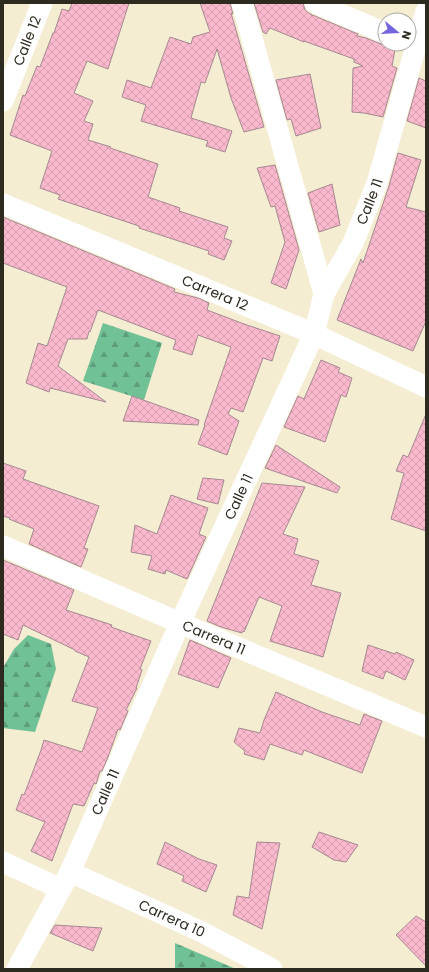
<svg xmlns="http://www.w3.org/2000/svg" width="429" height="972" font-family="Poppins,sans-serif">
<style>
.forest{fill:url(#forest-firs)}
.building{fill:url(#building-cross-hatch);stroke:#a58891}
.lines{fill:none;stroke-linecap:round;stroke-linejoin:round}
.minor{stroke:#fff;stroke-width:21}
.labels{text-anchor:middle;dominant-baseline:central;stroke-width:4;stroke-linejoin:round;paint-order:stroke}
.street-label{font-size:14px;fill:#2d2a1f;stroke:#fff}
</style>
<defs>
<pattern id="forest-firs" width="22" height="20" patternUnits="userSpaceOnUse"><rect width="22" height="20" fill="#71c196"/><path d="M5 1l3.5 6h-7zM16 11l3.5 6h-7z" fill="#5d9d7a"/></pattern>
<pattern id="building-cross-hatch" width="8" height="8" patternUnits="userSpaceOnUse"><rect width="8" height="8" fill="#fbb9ce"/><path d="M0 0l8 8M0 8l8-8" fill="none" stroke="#d79fb0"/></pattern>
</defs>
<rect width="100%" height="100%" fill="#f5edd1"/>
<g class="forest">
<path d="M103 323 162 343 144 400 83 381Z"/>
<path d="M28 635 51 644 56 669 35 732 3 728V665L4 666 14 649Z"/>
<path d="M175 943 236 969H175Z"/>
</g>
<g class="building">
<path d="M72 3H129L108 69 87 61 74 93 93 101 84 121 93 124 88 140 111 147 110 148 158 164 148 197 180 208 179 211 228 227 224 238 232 241 224 260 208 254 209 251 139 228V226L58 199 60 195 40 188 52 151 10 135 23 95 25 96 37 66 40 67 53 33H54L62 9 69 11Z"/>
<path d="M200 3H230L233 14 231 13 264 127 244 132 231 98 217 49 205 83 201 82 191 118 232 131 225 152 206 146 208 141 141 121 146 105 122 97 127 80 151 88 170 37 191 44 193 37 210 32Z"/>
<path d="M254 3H303L305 10 310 14 358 34 357 36 366 38 381 44 386 45 396 44 392 66 397 68 383 117 364 113 352 112 353 68 363 66 354 62V59L304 41V42L270 28 266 34 263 32Z"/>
<path d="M310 74 321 128 296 136 291 119 287 120 276 80Z"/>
<path d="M419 78 426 81V128L407 121Z"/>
<path d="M398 153 421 160 406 207 426 212V321L413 351 337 320 361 259 363 263 389 186Z"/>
<path d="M275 165 299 250 286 289 271 283 285 242 275 206 271 207 257 168Z"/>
<path d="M332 184 340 225 319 232 308 193Z"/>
<path d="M3 217 175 289 174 292 198 298 209 303 207 310 244 324 280 336 272 361 263 358 243 412 231 408 228 414 239 421 227 455 198 444 205 425H204L231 347 198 335 192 355 173 349 176 340 98 310 90 332 89 331 87 339H68L58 366 106 402 50 388 49 392 26 383 38 343 47 346 67 287 3 263Z"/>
<path d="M321 360 340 368 338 372 352 378 346 397 341 395 325 442 284 427 298 396 304 399Z"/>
<path d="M132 396 199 420 198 425 123 421Z"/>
<path d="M426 414V531L391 519 404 473 396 471 403 455 408 457Z"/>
<path d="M276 445 340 487 337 493 265 468Z"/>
<path d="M3 463 26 471 23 479 99 506 84 548 88 549 81 567 29 544 34 529 9 519 10 518 3 516Z"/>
<path d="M203 478 224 480 218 504 197 499Z"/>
<path d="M262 483 305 487 283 534 298 539 294 554 319 561 311 585 341 593 323 657 270 641 282 606 259 597 244 632 243 631 242 633 221 627 207 621Z"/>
<path d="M171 495 208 508 199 534 206 537 187 579 166 570 165 574 148 569 152 556 131 552 135 525 157 534Z"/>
<path d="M3 560 74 590 66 610 112 625 111 627 151 641 140 669 142 670 136 688H137L126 710 128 711 120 730 118 729 108 757 102 771H100L96 784 94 783 84 806 73 804 52 861 31 851 45 822 16 810 22 794 24 795 41 750 44 740 82 752 98 708 72 701 89 657 75 651V650L23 625 18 640 3 634Z"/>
<path d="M190 640 231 658 218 688 178 674Z"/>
<path d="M368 645 395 654 396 652 414 660 405 680 386 671 383 679 362 671Z"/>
<path d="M276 692 322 712 360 725 364 714 382 721 362 773 304 750 302 755 270 744 264 760 244 754 245 751 234 742 239 728 260 733 264 720Z"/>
<path d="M319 832 358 845 346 862 334 860 312 847Z"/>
<path d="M165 842 199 859 217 865 206 892 182 881 184 876 157 864Z"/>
<path d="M257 842 280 843 262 929 233 915 237 896 249 898Z"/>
<path d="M416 916 426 922V966L396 935Z"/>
<path d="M55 925 102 928 93 951 50 933Z"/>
</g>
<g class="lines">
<g class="minor">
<path d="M242 3 324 294"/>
<path d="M315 3 385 33"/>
<path id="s1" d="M3 101 42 3"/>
<path id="s2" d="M3 204 314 334 426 387"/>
<path id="s3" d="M3 546 180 623 426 727"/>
<path d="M3 862 61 889"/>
<path id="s4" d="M70 872 202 932 272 969"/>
<path id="s5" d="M17 969 70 872 180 623 314 334 324 294 353 243 377 183 426 11"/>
</g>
</g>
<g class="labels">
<g class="street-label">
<text stroke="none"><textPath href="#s1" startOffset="65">Calle 12</textPath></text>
<text stroke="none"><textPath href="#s5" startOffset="846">Calle 11</textPath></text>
<text stroke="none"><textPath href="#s2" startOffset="230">Carrera 12</textPath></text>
<text stroke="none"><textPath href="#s5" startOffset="522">Calle 11</textPath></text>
<text stroke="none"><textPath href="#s3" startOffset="230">Carrera 11</textPath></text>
<text stroke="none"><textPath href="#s5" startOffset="198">Calle 11</textPath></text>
<text stroke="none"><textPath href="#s4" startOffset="112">Carrera 10</textPath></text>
</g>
</g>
<rect width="429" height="972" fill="none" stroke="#2d2a1f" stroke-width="8"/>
<g transform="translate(397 32) rotate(108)"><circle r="19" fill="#ffffff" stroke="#abaaa5"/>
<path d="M0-3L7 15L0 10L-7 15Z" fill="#7265df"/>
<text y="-6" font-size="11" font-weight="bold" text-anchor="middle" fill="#2d2a1f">N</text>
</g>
</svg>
